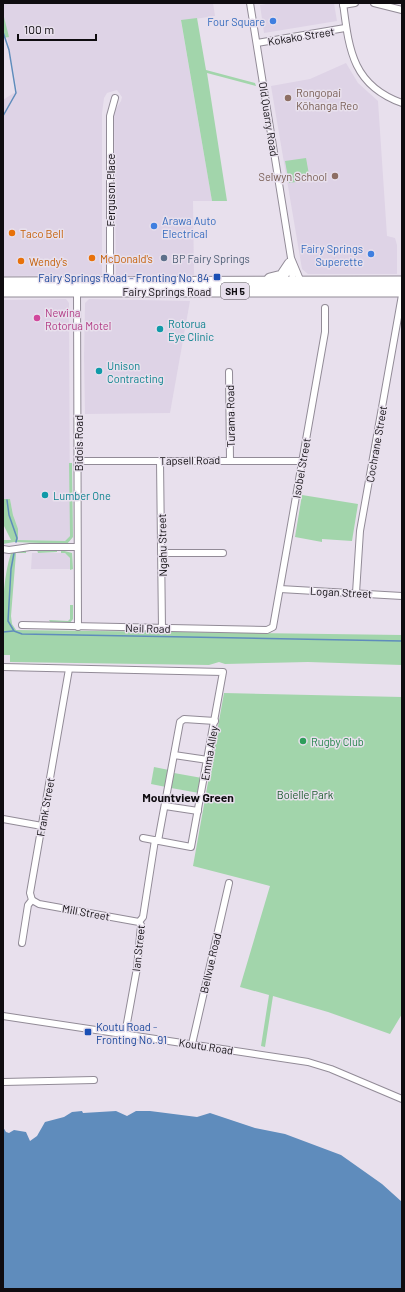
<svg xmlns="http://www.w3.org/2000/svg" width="405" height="1292" font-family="Barlow,sans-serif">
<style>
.built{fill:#ded3e6}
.green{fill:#a2d5ab}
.water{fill:#5f8cbc}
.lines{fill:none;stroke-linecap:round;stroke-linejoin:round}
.stream{stroke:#5f8cbc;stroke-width:1.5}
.street-casing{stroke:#928b97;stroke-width:8}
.highway-casing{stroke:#928b97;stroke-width:13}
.street{stroke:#fff;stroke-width:6}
.highway{stroke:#fff;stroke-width:11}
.shop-dot{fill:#3f7fe0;stroke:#e8e0ed;stroke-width:1.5}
.education-dot{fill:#8d6e63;stroke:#e8e0ed;stroke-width:1.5}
.food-dot{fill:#e8710a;stroke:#e8e0ed;stroke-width:1.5}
.service-dot{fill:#5c6f8a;stroke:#e8e0ed;stroke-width:1.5}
.transit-dot{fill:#1a4fb4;stroke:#e8e0ed;stroke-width:1.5}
.hotel-dot{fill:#d1479c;stroke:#e8e0ed;stroke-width:1.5}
.culture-dot{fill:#0f9aa8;stroke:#e8e0ed;stroke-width:1.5}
.leisure-dot{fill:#2e9e5b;stroke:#e8e0ed;stroke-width:1.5}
.labels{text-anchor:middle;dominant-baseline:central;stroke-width:3;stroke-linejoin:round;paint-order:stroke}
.shield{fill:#e8e0ed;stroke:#504c52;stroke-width:1}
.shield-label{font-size:10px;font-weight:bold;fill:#0f0c10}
.shop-label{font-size:11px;fill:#366cbe;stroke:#e8e0ed;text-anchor:end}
.street-label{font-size:11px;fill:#0f0c10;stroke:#e8e0ed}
.education-label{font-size:11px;fill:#785e54;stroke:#e8e0ed;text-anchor:start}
.food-label{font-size:11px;fill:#c56008;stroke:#e8e0ed;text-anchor:start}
.service-label{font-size:11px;fill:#4e5e75;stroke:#e8e0ed;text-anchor:start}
.transit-label{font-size:11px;fill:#164399;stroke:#e8e0ed;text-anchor:end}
.hotel-label{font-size:11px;fill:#b23c85;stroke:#e8e0ed;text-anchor:start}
.culture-label{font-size:11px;fill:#0d838f;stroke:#e8e0ed;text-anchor:start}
.leisure-label{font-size:11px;fill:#27864d;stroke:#e8e0ed;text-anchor:start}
.park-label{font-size:11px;fill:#1a582d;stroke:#e8e0ed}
.neighbourhood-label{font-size:12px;font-weight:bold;fill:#0f0c10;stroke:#e8e0ed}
</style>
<rect width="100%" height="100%" fill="#e8e0ed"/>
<g class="built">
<path d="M3 3H213L215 16 181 21 212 201H193L194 275 116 276 114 112 121 101 122 97 117 90 107 93 104 98 102 113V275L3 276V100L17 91 3 13Z"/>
<path d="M272 3H334L337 21 264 33 260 5Z"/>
<path d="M346 63 358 83 378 101 387 236 395 238 397 245V274H308L302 269 271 86 310 79Z"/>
<path d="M66 299 69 303 70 536 65 541 18 540 10 499H3V300Z"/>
<path d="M89 299 190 301 170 413 85 414 84 357 85 303Z"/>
<path d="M32 553H65L70 558V569H31Z"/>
</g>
<g class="green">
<path d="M3 13 9 37 3 38Z"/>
<path d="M197 18 206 70 255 83 256 86 207 73 227 201H212L181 20Z"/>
<path d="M306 158 310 180 289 183 285 161Z"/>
<path d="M69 463H72L73 537 67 544 14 542 3 544V540H11L3 524V499H10L13 515 18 529V540L65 541 70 536Z"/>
<path d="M302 495 358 504 352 541 322 539V542L295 537Z"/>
<path d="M26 550V553H16L11 616 12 624 16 630 402 635V665L308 662 225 664 219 662 209 665 10 662V655H3C3 623 1 584 11 553H3V551Z"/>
<path d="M37 550H57V552L38 553Z"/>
<path d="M61 550 72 553 73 569 70 570V558L65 553H61Z"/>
<path d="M70 605H73V619L70 623H51L49 620 68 621 70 619Z"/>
<path d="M224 693 402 697V1014L390 1034 328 1012 273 996 265 1047 261 1046 269 995 240 987 270 886 193 866Z"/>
<path d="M154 767 169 770 166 787 151 784Z"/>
<path d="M174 773 202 778 199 793 171 788Z"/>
</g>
<path class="water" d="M82 1111 83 1113 116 1111 127 1116 136 1111H150L197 1117 210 1113 255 1128 285 1134 341 1155 382 1184 402 1202V1289H3V1127L6 1132 9 1133 14 1130 26 1132 30 1141 37 1136 45 1122 64 1117 72 1112Z"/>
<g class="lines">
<g class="stream">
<path d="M3 32 9 50 16 93 3 116"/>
<path d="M7 500 9 515 17 538 16 542"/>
<path d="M14 553 11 569 8 621 14 631 22 634 402 641"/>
<path d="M3 632 13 631"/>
</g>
<defs>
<g id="street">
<path d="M250 3 291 258 301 282"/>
<path d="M343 3C349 49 352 85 402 103"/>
<path d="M374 3 402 10"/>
<path d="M343 5 355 3"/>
<path d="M257 43 345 28"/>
<path d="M290 264 293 279 296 282"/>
<path d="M110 285V116L115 98"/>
<path d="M77 289 78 627"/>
<path d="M229 372 230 460"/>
<path d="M78 461H302"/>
<path d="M160 461 162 629"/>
<path d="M3 549 9 550 30 547H77"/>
<path d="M162 553H223"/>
<path d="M280 589 402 596"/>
<path d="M356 593 360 531 402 295"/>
<path d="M22 625 267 630 273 627 325 332V308"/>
<path d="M3 667 223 672 191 847 143 838"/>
<path d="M174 755 208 760"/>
<path d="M165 806 198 811"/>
<path d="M3 819 42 826"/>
<path d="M158 841 180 722 184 719 215 721"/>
<path d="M32 900 39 904 139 922"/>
<path d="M22 943 28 905 32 900 30 893 69 669"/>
<path d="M3 1016 308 1062 331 1069 402 1099"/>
<path d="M125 1034 137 968 141 925 139 922 143 917 155 840"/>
<path d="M192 1044 229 883"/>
<path d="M3 1082 94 1080"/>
</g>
<g id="highway">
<path d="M270 279 282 276 290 264"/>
<path d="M3 283 402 282"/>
<path d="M3 291H402"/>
</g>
</defs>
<use href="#street" class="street-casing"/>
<use href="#highway" class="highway-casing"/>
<use href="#street" class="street"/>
<use href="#highway" class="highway"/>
</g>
<g class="shop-dot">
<circle cx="273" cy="21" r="4"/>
<circle cx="154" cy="226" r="4"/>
<circle cx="371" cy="254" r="4"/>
</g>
<g class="education-dot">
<circle cx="288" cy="98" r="4"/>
<circle cx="335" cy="176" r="4"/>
</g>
<g class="food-dot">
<circle cx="12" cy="233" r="4"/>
<circle cx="92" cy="258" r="4"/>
<circle cx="21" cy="261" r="4"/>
</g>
<circle class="service-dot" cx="164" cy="258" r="4"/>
<g class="transit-dot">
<rect x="213" y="273" width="8" height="8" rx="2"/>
<rect x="84" y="1028" width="8" height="8" rx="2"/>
</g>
<circle class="hotel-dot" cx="37" cy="318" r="4"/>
<g class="culture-dot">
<circle cx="160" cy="329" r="4"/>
<circle cx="99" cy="371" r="4"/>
<circle cx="45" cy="495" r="4"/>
</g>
<circle class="leisure-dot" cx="303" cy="741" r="4"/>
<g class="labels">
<rect class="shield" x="221" y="283" width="28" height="16" rx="3"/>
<g class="shield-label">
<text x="235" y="291">SH 5</text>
</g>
<g class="shop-label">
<text x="265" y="21">Four Square</text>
<text x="162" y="220" text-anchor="start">Arawa Auto<tspan x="162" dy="13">Electrical</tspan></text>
<text x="363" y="248">Fairy Springs<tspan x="363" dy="13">Superette</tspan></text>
</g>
<g class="street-label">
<text transform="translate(301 36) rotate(-9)">Kokako Street</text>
<text transform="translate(269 119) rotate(81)">Old Quarry Road</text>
<text transform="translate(110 190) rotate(-90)">Ferguson Place</text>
<text x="167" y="291">Fairy Springs Road</text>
<text transform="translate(230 416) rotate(-91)">Turama Road</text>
<text transform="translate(78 443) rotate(-90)">Bidois Road</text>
<text transform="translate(376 444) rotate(-80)">Cochrane Street</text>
<text transform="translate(190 460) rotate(-1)">Tapsell Road</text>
<text transform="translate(301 468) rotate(-80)">Isobel Street</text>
<text transform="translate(162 545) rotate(-91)">Ngahu Street</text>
<text transform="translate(341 592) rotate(3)">Logan Street</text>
<text transform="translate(148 628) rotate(1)">Neil Road</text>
<text transform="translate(209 753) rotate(-80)">Emma Alley</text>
<text transform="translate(45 807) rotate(-80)">Frank Street</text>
<text transform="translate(86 912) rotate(10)">Mill Street</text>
<text transform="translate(138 948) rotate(-84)">Ian Street</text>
<text transform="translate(210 963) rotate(-77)">Bellvue Road</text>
<text transform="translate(206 1046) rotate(9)">Koutu Road</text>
</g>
<g class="education-label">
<text x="296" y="92">Rongopai<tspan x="296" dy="13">Kōhanga Reo</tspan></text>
<text x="327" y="176" text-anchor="end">Selwyn School</text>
</g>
<g class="food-label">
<text x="20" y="233">Taco Bell</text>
<text x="100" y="258">McDonald's</text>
<text x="29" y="261">Wendy's</text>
</g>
<g class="service-label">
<text x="172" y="258">BP Fairy Springs</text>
</g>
<g class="transit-label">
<text x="209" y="277">Fairy Springs Road - Fronting No. 84</text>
<text x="96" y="1026" text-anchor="start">Koutu Road -<tspan x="96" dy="13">Fronting No. 91</tspan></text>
</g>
<g class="hotel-label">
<text x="45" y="312">Newina<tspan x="45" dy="13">Rotorua Motel</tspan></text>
</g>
<g class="culture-label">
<text x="168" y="323">Rotorua<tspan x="168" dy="13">Eye Clinic</tspan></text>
<text x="107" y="365">Unison<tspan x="107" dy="13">Contracting</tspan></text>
<text x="53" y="495">Lumber One</text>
</g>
<g class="leisure-label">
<text x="311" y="741">Rugby Club</text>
</g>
<g class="park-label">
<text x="305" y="794">Boielle Park</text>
</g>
<g class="neighbourhood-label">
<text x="188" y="797">Mountview Green</text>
</g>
</g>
<rect width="405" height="1292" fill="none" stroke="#0f0c10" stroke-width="8"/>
<path d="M18 34v6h78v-6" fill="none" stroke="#0f0c10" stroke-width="2"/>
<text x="24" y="34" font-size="12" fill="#0f0c10" stroke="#e8e0ed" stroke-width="3" paint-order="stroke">100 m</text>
</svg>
